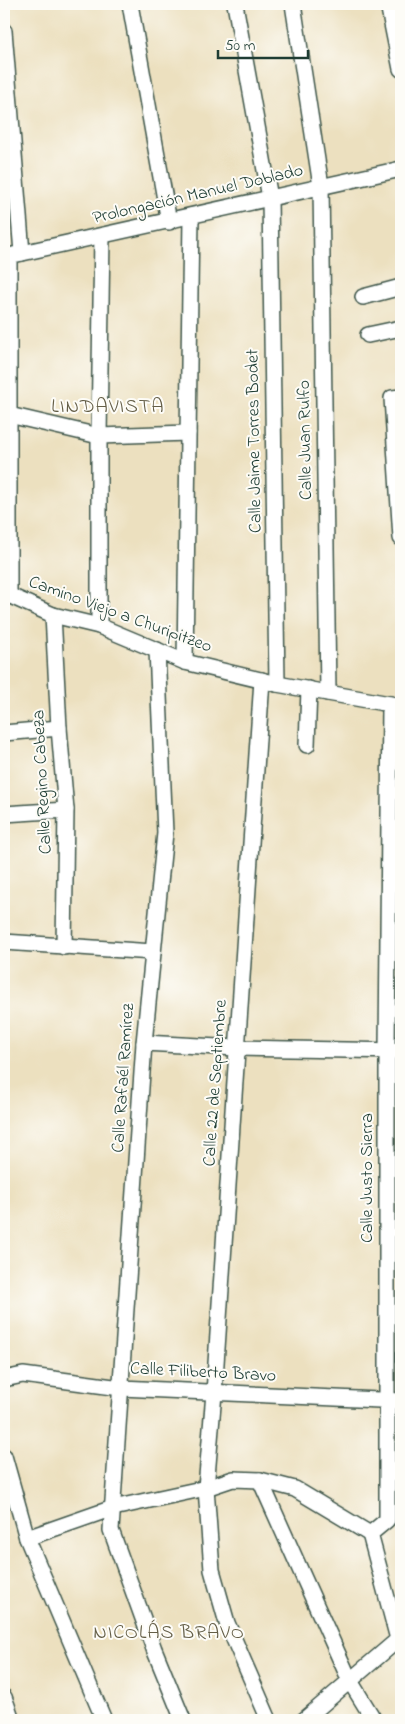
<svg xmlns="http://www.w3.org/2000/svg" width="405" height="1724" font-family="'Indie Flower',sans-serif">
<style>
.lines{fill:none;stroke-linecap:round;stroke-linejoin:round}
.minor-casing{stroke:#3e5549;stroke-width:18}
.minor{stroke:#fff;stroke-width:15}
.labels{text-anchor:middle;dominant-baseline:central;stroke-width:4;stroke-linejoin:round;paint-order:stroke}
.street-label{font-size:18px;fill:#1f3d34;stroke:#fdfcf7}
.quarter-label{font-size:20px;letter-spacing:1px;fill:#645e47;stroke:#fdfcf7}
</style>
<rect width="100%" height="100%" fill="#fdfcf7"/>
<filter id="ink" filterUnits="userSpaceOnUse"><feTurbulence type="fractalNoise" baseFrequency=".02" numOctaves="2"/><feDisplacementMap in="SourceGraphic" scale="10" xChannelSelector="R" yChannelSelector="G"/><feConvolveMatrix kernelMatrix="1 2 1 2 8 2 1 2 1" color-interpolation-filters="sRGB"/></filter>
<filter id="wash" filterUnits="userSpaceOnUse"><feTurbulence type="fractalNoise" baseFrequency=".0096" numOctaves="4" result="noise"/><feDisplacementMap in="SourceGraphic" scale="20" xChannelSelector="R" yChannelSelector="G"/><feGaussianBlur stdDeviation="1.12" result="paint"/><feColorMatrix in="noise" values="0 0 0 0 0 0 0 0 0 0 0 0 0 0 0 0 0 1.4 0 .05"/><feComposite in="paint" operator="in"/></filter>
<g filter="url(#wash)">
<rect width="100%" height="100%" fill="#ece0bf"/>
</g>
<g filter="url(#ink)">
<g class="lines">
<defs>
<g id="minor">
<path d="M130 4 169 222"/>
<path d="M235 4 270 198 277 684"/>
<path d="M293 4 321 186 328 693"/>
<path d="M388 4 401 69"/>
<path d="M4 31 22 253"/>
<path d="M9 256V595"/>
<path d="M4 257 401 169"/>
<path d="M363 297 401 287"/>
<path d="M368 335 401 328"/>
<path d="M401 397 392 398 401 538"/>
<path d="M4 416 9 415 99 436 188 433"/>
<path d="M4 593 53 615 99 626 185 662 277 684 401 706"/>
<path d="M53 615 59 728 66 810 64 947"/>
<path d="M99 626V436L102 236"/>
<path d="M157 650 165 833 144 1043 111 1530 154 1649 183 1720"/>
<path d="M185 662 191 216"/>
<path d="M262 680 214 1393 206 1488 212 1570 227 1623 269 1720"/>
<path d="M4 733 59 728"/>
<path d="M307 745 309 689"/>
<path d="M4 814 66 810"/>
<path d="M4 942 153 952"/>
<path d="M144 1043 237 1048 401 1051"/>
<path d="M4 1379 23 1375 121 1388 401 1401"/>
<path d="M4 1456 27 1538 104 1720"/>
<path d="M260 1480 350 1681 374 1720"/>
<path d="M370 1534 387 1520V1051L390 704"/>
<path d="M370 1534 398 1639"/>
<path d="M27 1538 113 1508 206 1488 233 1479 260 1480 295 1489 370 1534"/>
<path d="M4 1697 12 1720"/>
<path d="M304 1720 401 1637"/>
</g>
</defs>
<use href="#minor" class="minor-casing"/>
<use href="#minor" class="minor"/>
</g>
</g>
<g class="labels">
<g class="street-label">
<text transform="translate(198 195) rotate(-13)">Prolongación Manuel Doblado</text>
<text transform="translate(306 440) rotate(-91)">Calle Juan Rulfo</text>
<text transform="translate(255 441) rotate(-91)">Calle Jaime Torres Bodet</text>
<text transform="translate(120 615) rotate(20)">Camino Viejo a Churipitzeo</text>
<text transform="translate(43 782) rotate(-93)">Calle Regino Cabeza</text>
<text transform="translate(124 1078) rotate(-86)">Calle Rafaél Ramírez</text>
<text transform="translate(216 1083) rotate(-86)">Calle 22 de Septiembre</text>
<text transform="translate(368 1178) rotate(-90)">Calle Justo Sierra</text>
<text transform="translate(203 1373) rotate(3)">Calle Filiberto Bravo</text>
</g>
<g class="quarter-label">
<text x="108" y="407">LINDAVISTA</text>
<text x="169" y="1633">NICOLÁS BRAVO</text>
</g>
</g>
<rect width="405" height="1724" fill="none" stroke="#fdfcf7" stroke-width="20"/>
<path d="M218 50v8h90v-8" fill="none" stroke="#1f3d34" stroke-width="2.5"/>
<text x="225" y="50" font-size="15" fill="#1f3d34" stroke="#fdfcf7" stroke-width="4" paint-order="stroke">50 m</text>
</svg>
